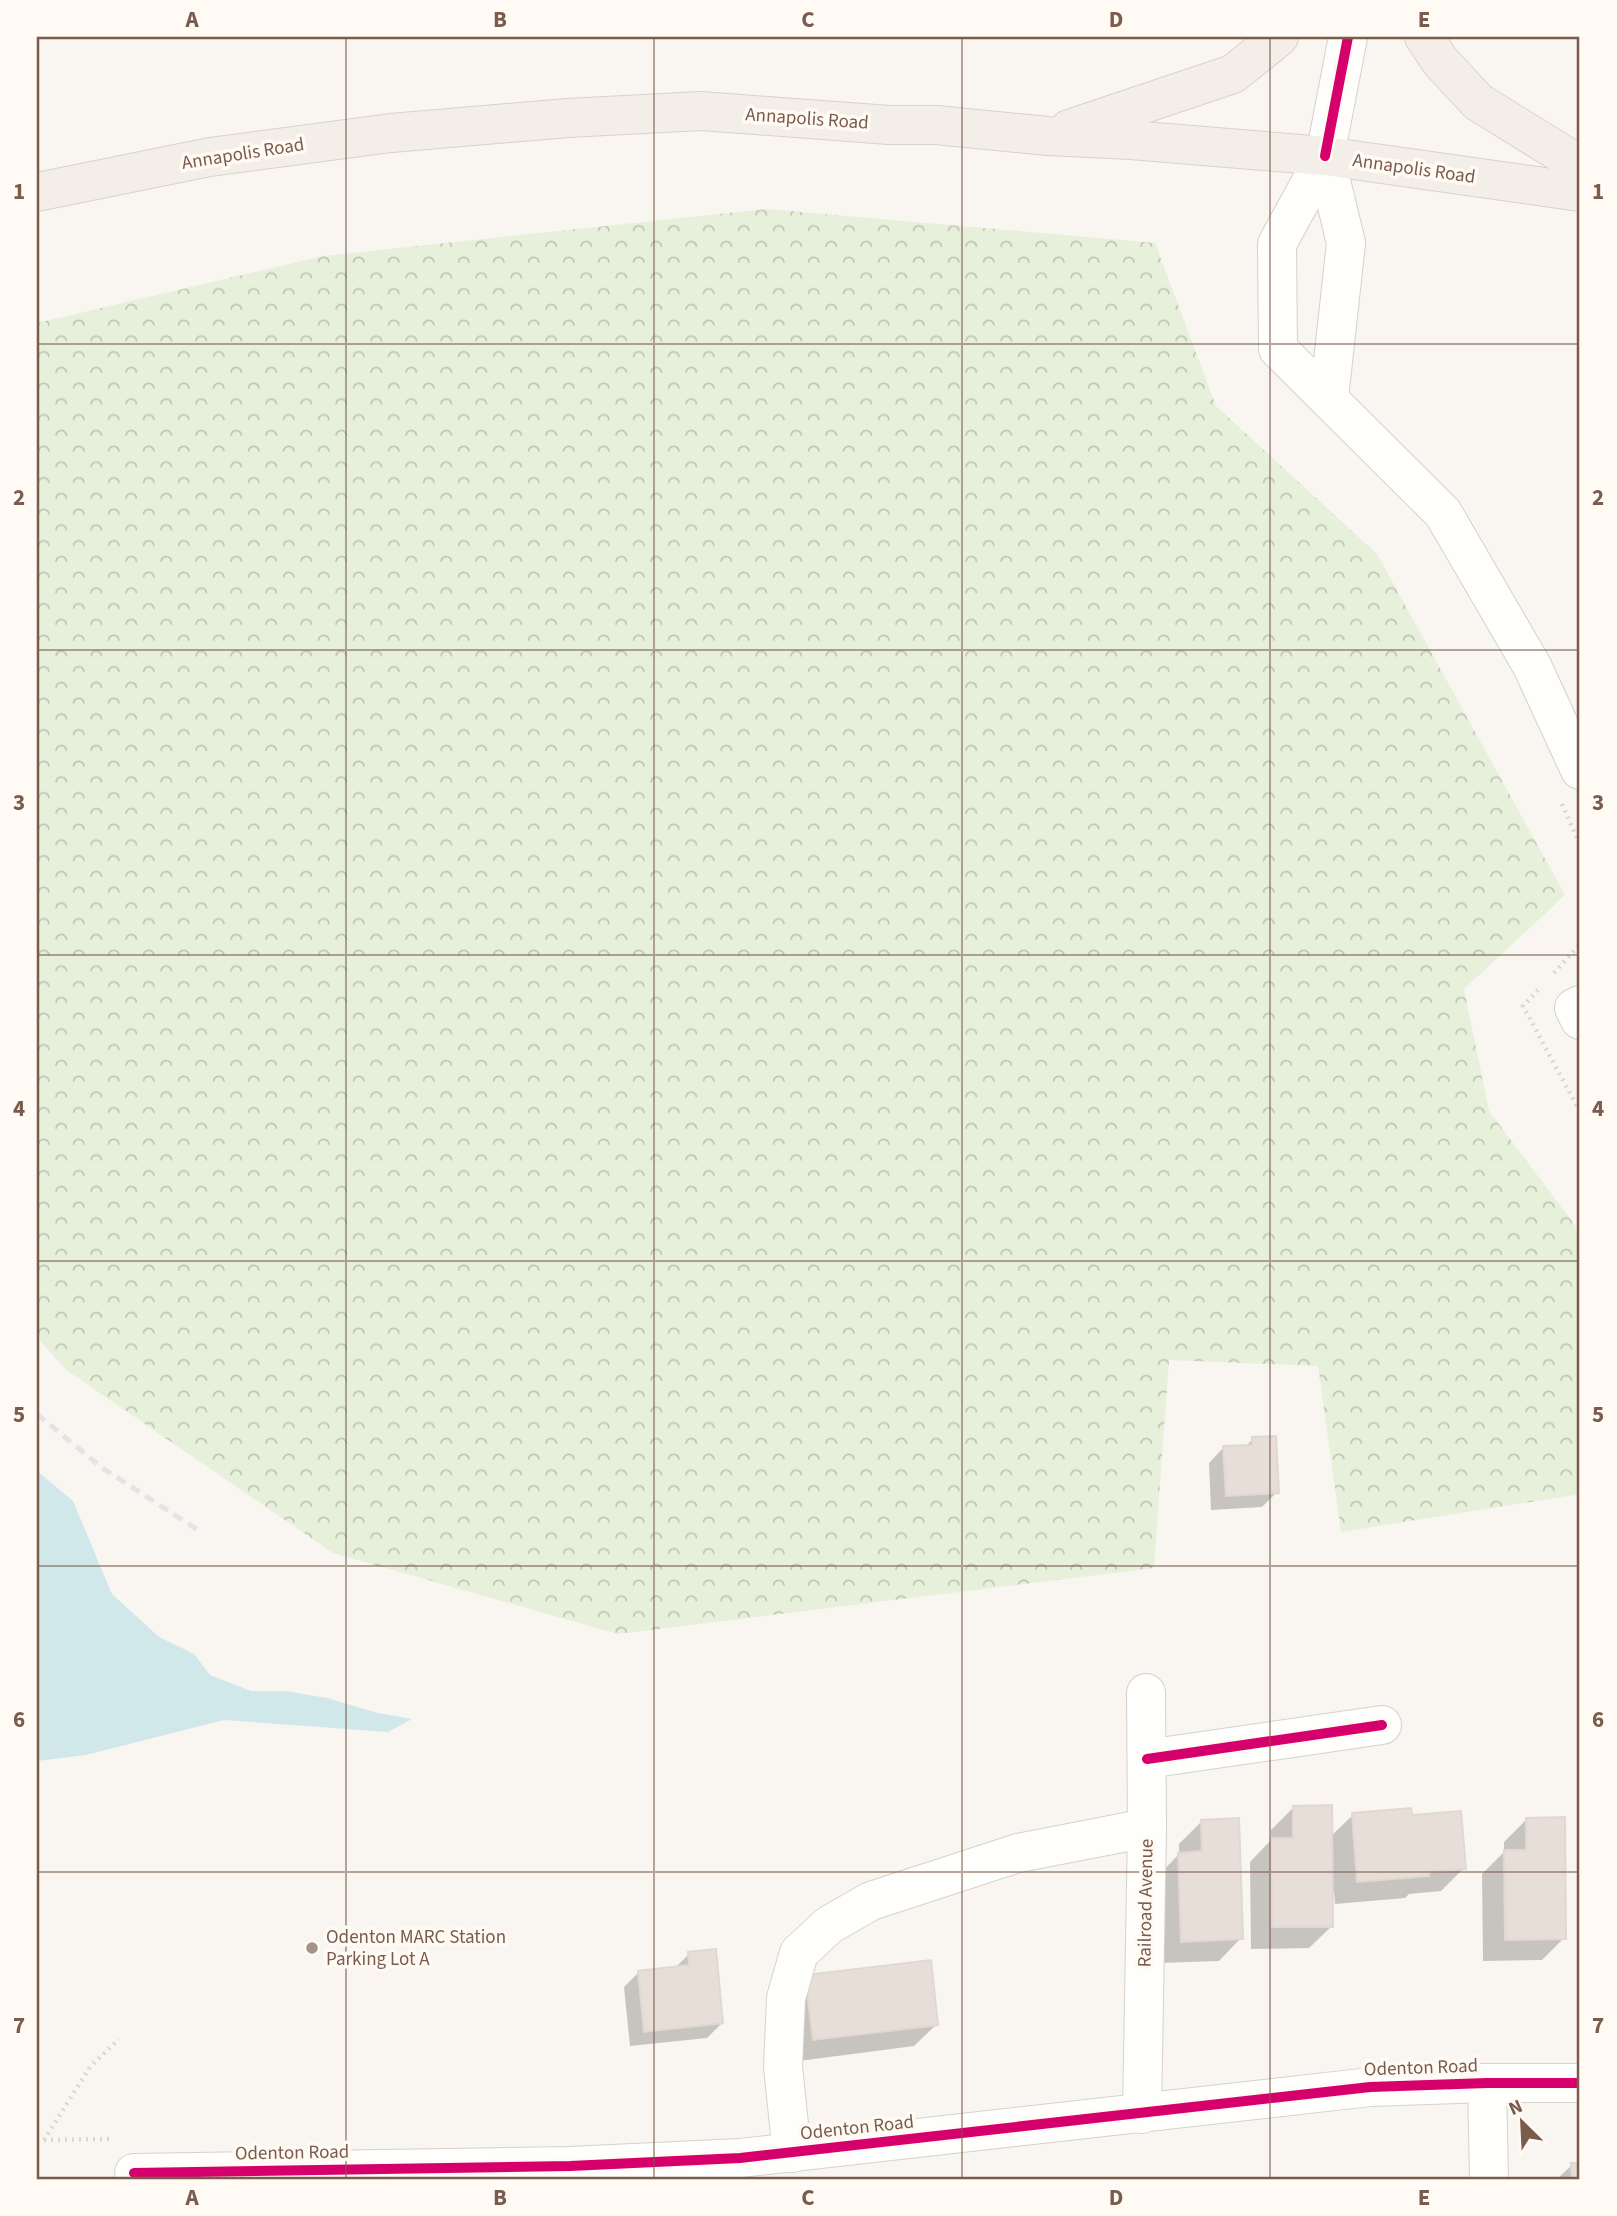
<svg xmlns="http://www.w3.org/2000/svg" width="1617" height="2216" font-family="'Source Sans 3',sans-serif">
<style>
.forest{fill:url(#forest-crowns)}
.water{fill:#d0e8ea}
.shadow{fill:#0003}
.building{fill:#e6ded7;stroke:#e2d8d2;stroke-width:2}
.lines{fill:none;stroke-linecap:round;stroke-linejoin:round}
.minor-casing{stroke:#d7d1cb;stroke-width:40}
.major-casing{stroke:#dad1cc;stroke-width:40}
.path{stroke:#dcd5d0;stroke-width:4.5;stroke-dasharray:2 5;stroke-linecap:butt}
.minor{stroke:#fefefd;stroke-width:38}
.major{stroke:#f3eee8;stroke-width:38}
.rail{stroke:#e6e3e7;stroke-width:5;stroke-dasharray:10 7;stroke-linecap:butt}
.cycleway-casing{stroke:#fffaf3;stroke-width:15}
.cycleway{stroke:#d6006c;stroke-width:10}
.grid{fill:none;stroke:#7a5c4d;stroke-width:2;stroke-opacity:0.55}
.poi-dot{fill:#a69286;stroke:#fffaf3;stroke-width:2.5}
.labels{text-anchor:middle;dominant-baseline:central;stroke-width:7;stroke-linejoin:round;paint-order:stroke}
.street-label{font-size:19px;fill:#7a5c4d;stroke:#fffaf3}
.poi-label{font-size:19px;fill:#7a5c4d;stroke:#fffaf3;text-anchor:start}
.neatline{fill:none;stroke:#7a5c4d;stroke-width:2.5}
.grid-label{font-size:23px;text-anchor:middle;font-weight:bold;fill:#7a5c4d}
</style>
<defs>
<pattern id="forest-crowns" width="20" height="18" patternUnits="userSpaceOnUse" patternTransform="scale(1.75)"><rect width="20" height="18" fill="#e7f0db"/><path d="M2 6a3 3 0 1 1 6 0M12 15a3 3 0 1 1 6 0" fill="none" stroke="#c0c6b4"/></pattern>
</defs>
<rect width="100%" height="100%" fill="#f9f5f0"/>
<path class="forest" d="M766 209 1155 243 1216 406 1377 554 1565 895 1464 989 1489 1111 1580 1232V1494L1341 1532 1318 1366 1169 1360 1154 1568 618 1634 333 1553 65 1369 37 1337V323L323 256Z"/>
<path class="water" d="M37 1471 73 1501 112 1594 159 1637 194 1654 210 1675 251 1691H285L327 1698 378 1713 412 1719 388 1732 224 1720 86 1755 37 1761Z"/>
<g class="shadow">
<path d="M1253 1439 1277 1492 1262 1507 1211 1510 1209 1463 1223 1448 1245 1447Z"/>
<path d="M1293 1808 1330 1837 1353 1815 1411 1817 1464 1868 1441 1891 1409 1894 1405 1898 1335 1904 1334 1891H1331L1332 1926 1309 1948 1251 1949 1250 1862 1271 1840V1830Z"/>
<path d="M1526 1820 1564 1938 1542 1960 1483 1961 1482 1874 1504 1852V1842Z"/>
<path d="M1201 1822 1241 1938 1219 1961 1160 1963 1157 1877 1179 1854V1844Z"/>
<path d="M689 1954 722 2023 707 2038 630 2046 624 1987 639 1972 674 1969Z"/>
<path d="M806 1977 937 2024 914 2046 791 2062Z"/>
<path d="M1580 2164V2179H1557L1572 2165Z"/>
</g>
<g class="building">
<path d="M1276 1436 1279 1493 1226 1496 1223 1446 1252 1445V1437Z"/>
<path d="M1332 1805 1333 1927H1272L1271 1838H1293V1806Z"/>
<path d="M1411 1808 1412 1815 1461 1811 1466 1869 1429 1872V1876L1357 1882 1352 1813Z"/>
<path d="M1565 1817 1566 1939 1505 1940 1504 1850H1526V1818Z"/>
<path d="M1239 1818 1243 1939 1181 1942 1178 1853 1202 1851 1201 1820Z"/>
<path d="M716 1949 723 2023 644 2032 638 1971 689 1965 688 1952Z"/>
<path d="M931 1960 938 2025 813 2040 805 1975Z"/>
<path d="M1571 2163H1580V2179H1572Z"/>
</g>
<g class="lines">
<defs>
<g id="minor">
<path d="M1348 37 1325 156 1277 244 1278 349 1443 513 1532 666 1580 770"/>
<path d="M1325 156 1346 243 1329 398"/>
<path d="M1580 1005 1574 1008 1580 1020"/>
<path d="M1147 1759 1382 1725"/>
<path d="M1487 2083 1489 2179"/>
<path d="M1142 2114 1147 1828 1146 1693"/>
<path d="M792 2153 783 2067 786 1998 799 1953 829 1925 871 1901 1018 1853 1147 1828"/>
<path d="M134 2173 570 2166 740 2158 1370 2087 1487 2083H1580"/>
</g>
<g id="major">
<path d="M1424 37 1440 61 1478 102 1580 165"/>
<path d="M1069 129 1233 74 1279 37"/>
<path d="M37 192 210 157 391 133 568 118 701 111 889 125H936L1048 136 1131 140 1325 156 1580 192"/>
</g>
</defs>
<use href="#minor" class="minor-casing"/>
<use href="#major" class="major-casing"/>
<g class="path">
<path d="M1562 804 1580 845"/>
<path d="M1554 973 1580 944"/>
<path d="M1538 990 1523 1006 1580 1112"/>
<path d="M37 2140 114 2139"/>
<path d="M44 2140 90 2067 119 2039"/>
</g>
<use href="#minor" class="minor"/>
<use href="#major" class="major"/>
<path class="rail" d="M37 1414 101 1467 198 1530"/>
<defs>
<g id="cycleway">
<path d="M1325 156 1348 37"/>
<path d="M1147 1759 1382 1725"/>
<path d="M134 2173 570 2166 740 2158 1370 2087 1487 2083H1580"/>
</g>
</defs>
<use href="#cycleway" class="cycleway-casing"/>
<use href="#cycleway" class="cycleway"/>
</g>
<path class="grid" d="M346 37V2179M654 37V2179M962 37V2179M1270 37V2179M37 344H1580M37 650H1580M37 955H1580M37 1261H1580M37 1566H1580M37 1872H1580"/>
<circle class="poi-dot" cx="312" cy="1948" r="7"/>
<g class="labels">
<g class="street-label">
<text transform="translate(807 119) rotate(4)">Annapolis Road</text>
<text transform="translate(243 154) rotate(-9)">Annapolis Road</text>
<text transform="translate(1414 169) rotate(8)">Annapolis Road</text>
<text transform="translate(1146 1903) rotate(-89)">Railroad Avenue</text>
<text transform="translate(1421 2068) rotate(-2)">Odenton Road</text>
<text transform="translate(857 2128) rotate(-6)">Odenton Road</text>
<text transform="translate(292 2153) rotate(-1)">Odenton Road</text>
</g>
<g class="poi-label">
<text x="326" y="1937">Odenton MARC Station<tspan x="326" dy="22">Parking Lot A</tspan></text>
</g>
</g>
<rect width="1617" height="2216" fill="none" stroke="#fffaf3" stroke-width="77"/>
<g transform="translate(1522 2122) rotate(336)" stroke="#fffaf3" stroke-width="5" paint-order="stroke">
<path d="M0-5L12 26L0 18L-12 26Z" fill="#7a5c4d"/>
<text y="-10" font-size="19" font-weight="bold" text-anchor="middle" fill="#7a5c4d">N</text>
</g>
<rect x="38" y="38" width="1540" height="2140" class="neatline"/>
<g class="grid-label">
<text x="192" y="27">A</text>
<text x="500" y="27">B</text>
<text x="808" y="27">C</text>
<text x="1116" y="27">D</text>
<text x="1424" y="27">E</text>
<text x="19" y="199">1</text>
<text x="1598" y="199">1</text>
<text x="19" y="505">2</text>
<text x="1598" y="505">2</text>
<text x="19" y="810">3</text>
<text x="1598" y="810">3</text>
<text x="19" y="1116">4</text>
<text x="1598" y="1116">4</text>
<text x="19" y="1422">5</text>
<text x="1598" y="1422">5</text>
<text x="19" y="1727">6</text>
<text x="1598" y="1727">6</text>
<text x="19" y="2033">7</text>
<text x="1598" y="2033">7</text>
<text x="192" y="2205">A</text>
<text x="500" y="2205">B</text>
<text x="808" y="2205">C</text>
<text x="1116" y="2205">D</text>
<text x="1424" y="2205">E</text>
</g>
</svg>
